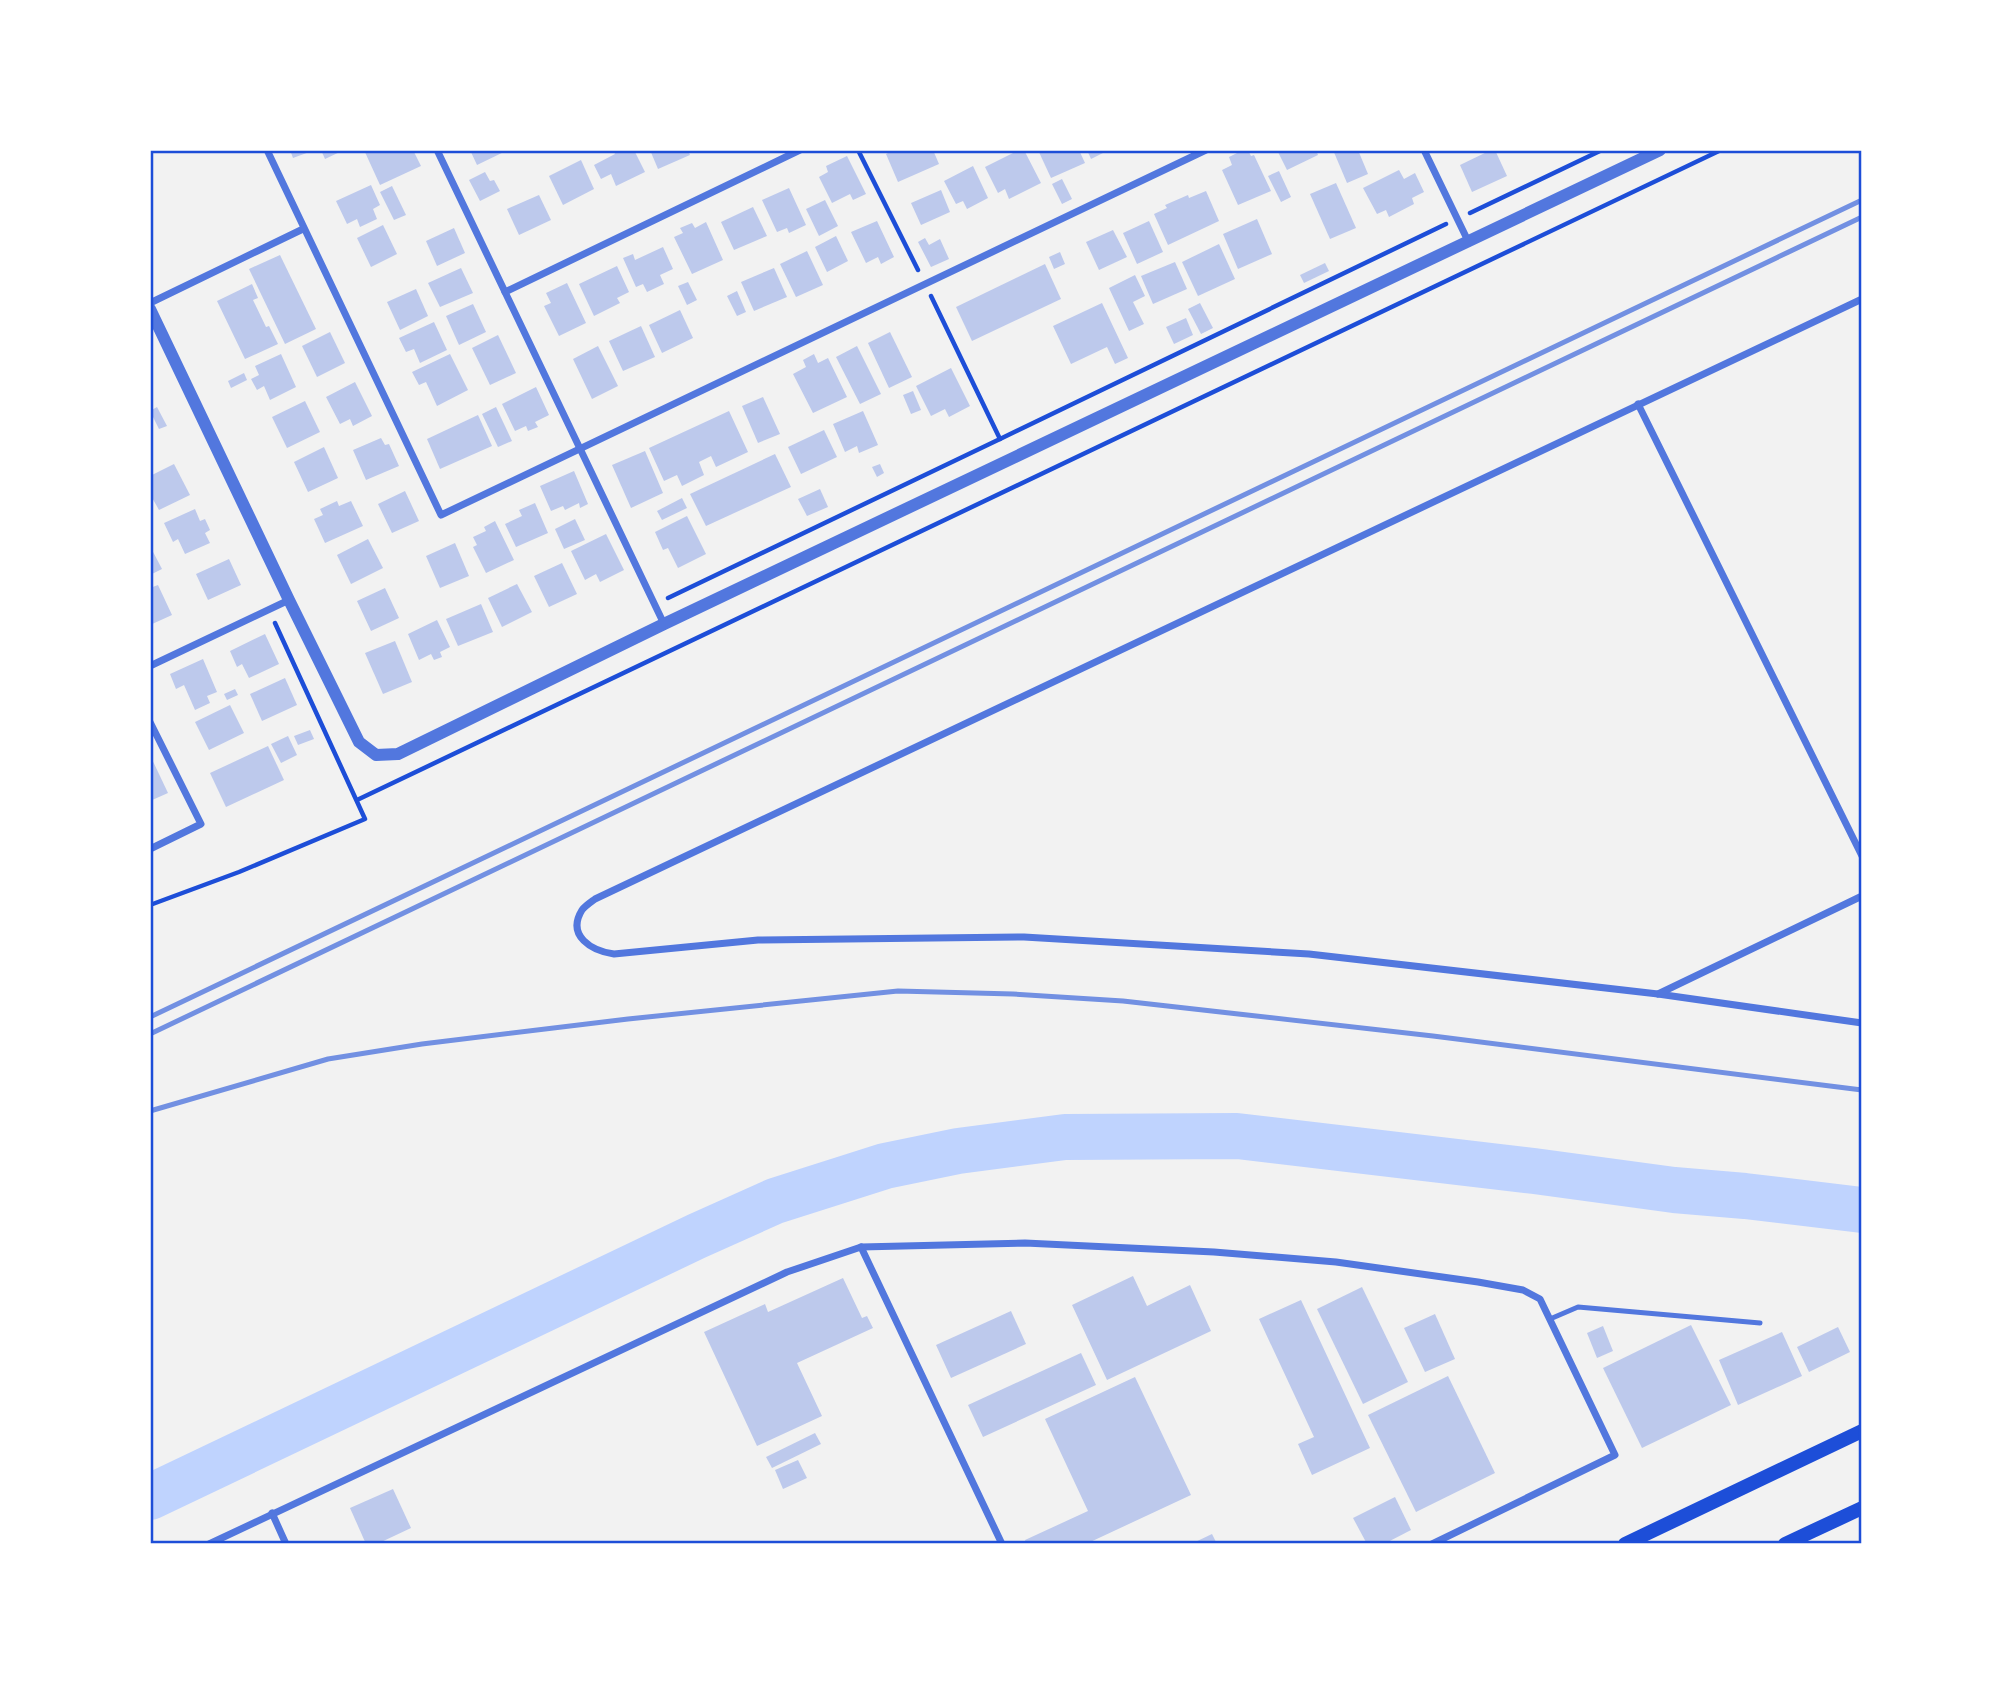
<svg xmlns="http://www.w3.org/2000/svg" width="2012" height="1694" font-family="Signika,sans-serif">
<style>
.lines{fill:none;stroke-linecap:round;stroke-linejoin:round}
.river{stroke:#bfd3fe;stroke-width:46}
.building{fill:#bdc9ec}
.path{stroke:#1d4ed8;stroke-width:4.5}
.service{stroke:#5277de;stroke-width:5}
.minor{stroke:#5277de;stroke-width:7}
.tertiary{stroke:#5277de;stroke-width:12}
.secondary{stroke:#1d4ed8;stroke-width:14}
.rail{stroke:#7290e2;stroke-width:5}
.neatline{fill:none;stroke:#1d4ed8;stroke-width:2.5}
</style>
<rect width="100%" height="100%" fill="#f2f2f2"/>
<g class="lines">
<path class="river" d="M150 1497 697 1236 775 1201 885 1166 958 1151 1065 1137 1237 1136 1534 1171 1674 1190 1745 1196 1862 1210"/>
</g>
<g class="building">
<path d="M290 150H312V151L293 158Z"/>
<path d="M321 150H344L325 159Z"/>
<path d="M364 150H413L421 166 380 185Z"/>
<path d="M470 150H508L477 165Z"/>
<path d="M613 150H634L645 172 616 186 611 174 601 179 594 165 615 154Z"/>
<path d="M650 150H688L690 155 658 169Z"/>
<path d="M894 150H933L939 164 898 182 886 154Z"/>
<path d="M1019 150H1024L1041 183 1009 199 1005 189 998 193 985 167Z"/>
<path d="M1038 150H1079L1085 163 1051 178Z"/>
<path d="M1087 150H1109L1091 159Z"/>
<path d="M1243 150H1248L1251 156 1254 155 1271 191 1238 205 1222 170 1232 165 1229 157Z"/>
<path d="M1277 150H1316L1318 155 1287 170Z"/>
<path d="M1333 150H1358L1368 174 1347 183Z"/>
<path d="M1491 150H1495L1507 176 1472 192 1460 165Z"/>
<path d="M847 156 866 194 853 200 850 194 832 203 819 177 828 172 826 166Z"/>
<path d="M581 160 594 189 563 205 549 176Z"/>
<path d="M973 166 988 198 967 209 963 201 956 204 944 181Z"/>
<path d="M1399 170 1404 179 1415 173 1424 192 1412 198 1414 204 1389 217 1386 210 1377 214 1363 188Z"/>
<path d="M1279 171 1291 197 1281 202 1268 176Z"/>
<path d="M485 172 490 181 494 180 500 191 480 201 469 180Z"/>
<path d="M1062 179 1072 199 1062 204 1052 184Z"/>
<path d="M1336 183 1356 228 1330 239 1310 194Z"/>
<path d="M371 185 380 205 373 209 377 219 360 227 357 219 347 224 336 201Z"/>
<path d="M392 186 406 215 394 220 380 192Z"/>
<path d="M789 188 806 225 789 233 787 228 777 232 762 200Z"/>
<path d="M941 190 950 212 921 225 911 203Z"/>
<path d="M1206 191 1219 221 1168 245 1154 214 1167 208 1165 205 1188 195 1189 198Z"/>
<path d="M539 195 551 220 519 235 507 209Z"/>
<path d="M825 200 838 226 819 236 806 209Z"/>
<path d="M753 207 767 236 734 250 721 222Z"/>
<path d="M1257 219 1272 254 1238 269 1223 234Z"/>
<path d="M877 221 894 257 881 264 878 257 866 263 851 232Z"/>
<path d="M1149 221 1163 252 1137 264 1123 233Z"/>
<path d="M706 222 723 260 692 274 674 237 683 233 680 228 692 223 695 228Z"/>
<path d="M383 225 397 254 371 267 357 238Z"/>
<path d="M454 228 465 253 437 266 426 241Z"/>
<path d="M1113 230 1127 257 1099 270 1086 242Z"/>
<path d="M836 236 848 261 827 272 815 247Z"/>
<path d="M925 238 929 245 940 239 949 259 931 267 918 242Z"/>
<path d="M1219 244 1235 279 1198 296 1182 262Z"/>
<path d="M663 247 673 269 660 275 664 284 647 292 643 284 636 287 623 258 633 254 635 260Z"/>
<path d="M807 251 823 285 796 297 780 264Z"/>
<path d="M1060 252 1065 264 1054 269 1049 257Z"/>
<path d="M280 255 316 329 285 344 249 269Z"/>
<path d="M1175 262 1187 289 1153 304 1141 276Z"/>
<path d="M1325 263 1329 271 1304 283 1300 275Z"/>
<path d="M1045 264 1061 299 972 341 956 307Z"/>
<path d="M617 266 629 292 617 298 620 303 594 316 579 284Z"/>
<path d="M461 268 473 293 440 307 428 283Z"/>
<path d="M774 268 787 297 754 311 741 282Z"/>
<path d="M1135 275 1145 296 1133 302 1144 324 1129 331 1109 288Z"/>
<path d="M688 282 697 300 687 305 678 286Z"/>
<path d="M567 283 586 323 559 336 544 306 551 303 546 293Z"/>
<path d="M252 284 258 298 253 300 266 327 269 326 278 344 245 359 217 301Z"/>
<path d="M416 289 428 316 400 330 387 302Z"/>
<path d="M737 291 746 312 737 316 727 296Z"/>
<path d="M1102 303 1128 358 1115 364 1107 347 1071 364 1053 326Z"/>
<path d="M1200 303 1213 328 1201 334 1188 309Z"/>
<path d="M473 304 486 332 459 345 446 316Z"/>
<path d="M680 310 693 338 662 353 649 325Z"/>
<path d="M1186 318 1193 335 1174 344 1166 327Z"/>
<path d="M434 322 447 350 420 363 414 349 406 352 399 338Z"/>
<path d="M641 326 655 357 623 371 609 341Z"/>
<path d="M330 332 345 363 317 377 302 346Z"/>
<path d="M890 332 912 377 889 388 868 343Z"/>
<path d="M498 335 516 373 490 385 472 348Z"/>
<path d="M598 346 618 386 592 399 573 359Z"/>
<path d="M857 346 881 394 860 404 836 357Z"/>
<path d="M281 354 296 387 270 400 264 386 257 390 251 379 259 375 255 366Z"/>
<path d="M450 354 468 390 437 406 426 382 419 385 412 372Z"/>
<path d="M814 354 818 363 828 358 847 397 813 413 793 374 806 367 803 360Z"/>
<path d="M951 368 970 406 949 417 945 409 931 416 916 386Z"/>
<path d="M244 373 247 380 231 388 228 381Z"/>
<path d="M355 382 372 416 353 426 350 419 340 424 326 397Z"/>
<path d="M536 387 549 415 535 422 538 427 528 431 526 426 515 431 502 404Z"/>
<path d="M913 391 921 410 911 414 903 395Z"/>
<path d="M763 397 780 434 758 443 742 406Z"/>
<path d="M305 401 320 432 287 448 272 417Z"/>
<path d="M157 407 167 426 159 429 150 411Z"/>
<path d="M496 407 512 441 498 447 482 414Z"/>
<path d="M729 411 748 452 716 467 711 456 699 462 704 475 682 486 677 475 664 481 649 448Z"/>
<path d="M863 411 878 445 859 453 857 446 845 452 833 424Z"/>
<path d="M478 415 492 446 440 469 427 439Z"/>
<path d="M824 430 837 457 801 474 788 447Z"/>
<path d="M381 438 385 445 389 444 399 466 366 480 353 450Z"/>
<path d="M324 447 338 478 308 492 294 462Z"/>
<path d="M645 451 663 493 631 508 612 465Z"/>
<path d="M775 454 791 487 706 526 690 494Z"/>
<path d="M174 464 190 495 159 510 150 494V476Z"/>
<path d="M880 464 884 473 877 477 872 467Z"/>
<path d="M574 471 588 504 580 508 579 503 565 510 563 506 551 511 540 486Z"/>
<path d="M820 489 828 507 807 516 798 499Z"/>
<path d="M405 491 419 521 392 533 378 504Z"/>
<path d="M682 498 687 508 662 520 657 511Z"/>
<path d="M337 501 339 506 351 501 363 526 325 543 314 519 323 515 320 509Z"/>
<path d="M535 503 548 533 516 547 505 524 522 516 519 510Z"/>
<path d="M195 509 200 521 205 519 210 530 205 533 210 543 185 554 178 539 173 542 164 523Z"/>
<path d="M687 516 706 554 678 568 668 548 663 550 655 532Z"/>
<path d="M575 519 585 540 564 549 555 529Z"/>
<path d="M495 521 514 560 486 573 473 547 477 545 473 537 486 531 484 527Z"/>
<path d="M606 534 624 570 600 582 596 574 585 580 571 551Z"/>
<path d="M368 539 383 568 351 584 337 555Z"/>
<path d="M455 543 469 576 440 588 426 556Z"/>
<path d="M150 546 162 569 150 575Z"/>
<path d="M229 559 241 585 208 600 196 574Z"/>
<path d="M562 563 577 594 549 607 534 576Z"/>
<path d="M517 584 532 612 502 627 488 598Z"/>
<path d="M158 585 172 615 150 625V588Z"/>
<path d="M385 588 399 618 371 631 357 601Z"/>
<path d="M481 604 493 632 458 646 446 619Z"/>
<path d="M437 620 450 647 440 652 442 657 434 660 431 654 419 660 408 634Z"/>
<path d="M265 634 279 664 249 678 242 664 237 667 230 651Z"/>
<path d="M395 641 412 682 383 694 365 653Z"/>
<path d="M203 659 217 692 207 696 210 703 195 710 184 685 176 689 170 674Z"/>
<path d="M285 678 297 705 262 721 250 694Z"/>
<path d="M235 689 238 695 227 700 224 694Z"/>
<path d="M230 705 244 733 209 750 195 722Z"/>
<path d="M310 730 314 739 298 745 294 736Z"/>
<path d="M288 736 297 755 281 763 271 744Z"/>
<path d="M268 746 284 780 226 807 210 773Z"/>
<path d="M150 755 168 793 150 801Z"/>
<path d="M1133 1276 1147 1306 1190 1285 1211 1331 1107 1380 1072 1305Z"/>
<path d="M843 1278 862 1318 867 1316 873 1328 797 1363 822 1416 757 1446 704 1332 765 1304 768 1312Z"/>
<path d="M1362 1287 1408 1382 1363 1404 1317 1309Z"/>
<path d="M1301 1300 1370 1448 1312 1475 1298 1444 1314 1437 1259 1319Z"/>
<path d="M1011 1311 1026 1344 951 1378 936 1345Z"/>
<path d="M1435 1314 1455 1359 1425 1372 1404 1328Z"/>
<path d="M1691 1325 1731 1405 1642 1448 1603 1368Z"/>
<path d="M1603 1326 1613 1351 1597 1358 1587 1333Z"/>
<path d="M1838 1327 1850 1352 1809 1372 1797 1347Z"/>
<path d="M1782 1332 1802 1376 1738 1405 1719 1360Z"/>
<path d="M1081 1353 1096 1385 983 1437 968 1405Z"/>
<path d="M1448 1376 1495 1473 1416 1512 1368 1415Z"/>
<path d="M1135 1377 1191 1495 1086 1544H1026L1025 1540 1088 1511 1045 1419Z"/>
<path d="M815 1433 821 1444 772 1468 766 1457Z"/>
<path d="M798 1460 807 1478 783 1489 775 1470Z"/>
<path d="M393 1489 411 1528 377 1544H366L350 1508Z"/>
<path d="M1395 1497 1411 1530 1384 1544H1367L1353 1518Z"/>
<path d="M1212 1534 1217 1544H1191Z"/>
</g>
<g class="lines">
<g class="path">
<path d="M858 150 918 270"/>
<path d="M1470 213 1602 150"/>
<path d="M1000 439 1446 224"/>
<path d="M668 598 1000 439 931 296"/>
<path d="M357 800 1721 150"/>
<path d="M150 905 239 872 365 819 275 623"/>
</g>
<path class="service" d="M1550 1319 1578 1307 1760 1323"/>
<g class="minor">
<path d="M267 150 441 515 1206 150"/>
<path d="M437 150 664 624"/>
<path d="M1424 150 1469 243"/>
<path d="M505 292 800 150"/>
<path d="M1862 299 595 899C591 902 585 906 582 910 566 936 592 951 614 954L758 940 1024 937 1309 954 1658 994 1862 1023"/>
<path d="M150 303 303 229"/>
<path d="M1638 404 1862 856"/>
<path d="M150 666 289 600"/>
<path d="M150 722 201 824 150 849"/>
<path d="M1658 994 1862 896"/>
<path d="M861 1247 1002 1544"/>
<path d="M272 1513 286 1544"/>
<path d="M209 1544 787 1272 861 1247 1025 1243 1214 1252 1336 1262 1478 1282 1523 1290 1540 1299 1615 1455 1432 1544"/>
</g>
<path class="tertiary" d="M150 309 289 600 359 742 376 755 398 754 664 624 1660 150"/>
<g class="secondary">
<path d="M1625 1544 1862 1431"/>
<path d="M1785 1544 1862 1508"/>
</g>
<g class="rail">
<path d="M150 1017 1862 200"/>
<path d="M150 1034 1862 217"/>
<path d="M150 1111 328 1059 422 1044 628 1019 898 991 1013 994 1123 1001 1433 1036 1862 1090"/>
</g>
</g>
<rect width="2012" height="1694" fill="none" stroke="#ffffff" stroke-width="304"/>
<rect x="152" y="152" width="1708" height="1390" class="neatline"/>
</svg>
